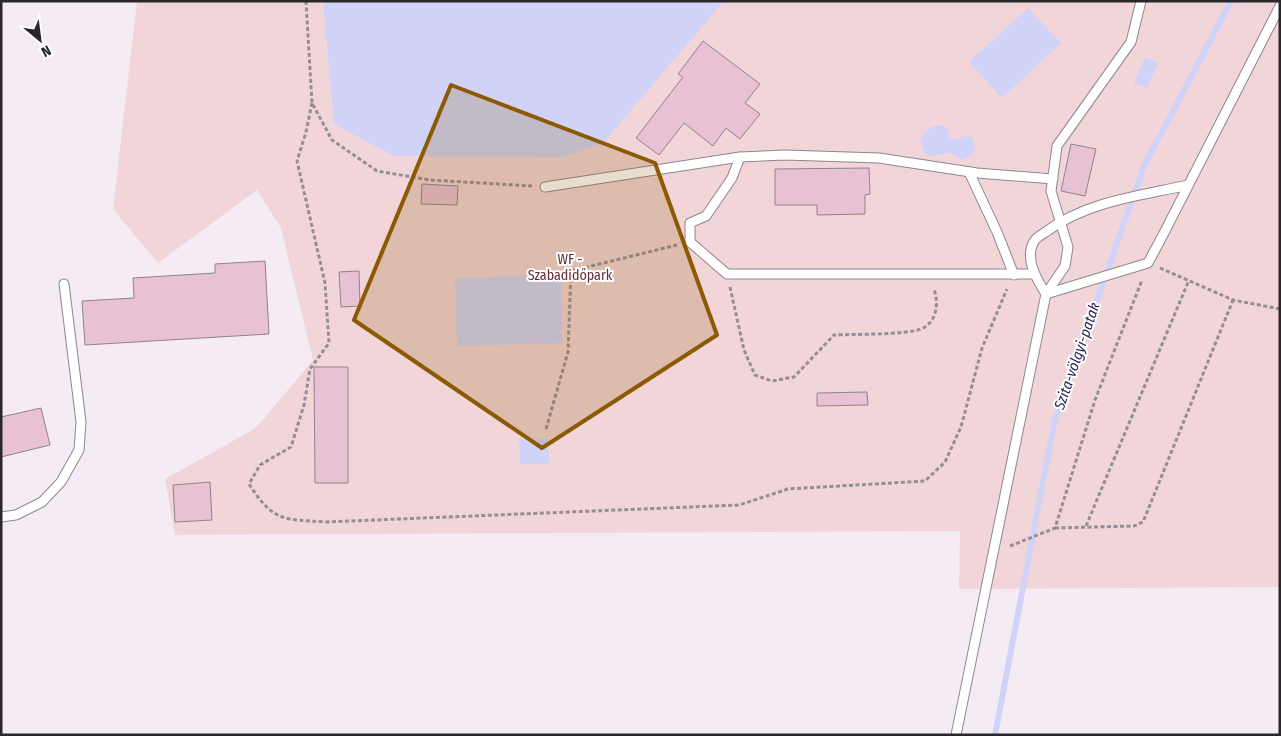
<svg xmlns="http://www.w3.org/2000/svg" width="1281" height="736" font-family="'Fira Sans Condensed',sans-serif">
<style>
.green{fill:#f2d5d9}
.water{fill:#d0d2f8}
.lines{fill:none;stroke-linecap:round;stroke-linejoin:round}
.stream{stroke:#d0d2f8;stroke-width:6}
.building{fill:#e8c1d5;stroke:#8f8489}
.lane-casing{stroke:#8e868e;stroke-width:11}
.path{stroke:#958e95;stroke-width:3;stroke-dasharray:4 2.5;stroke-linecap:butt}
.lane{stroke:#fff;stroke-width:9}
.marked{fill:#8c5904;fill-opacity:0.2;stroke:#8c5904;stroke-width:4;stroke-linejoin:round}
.labels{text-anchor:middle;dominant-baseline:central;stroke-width:4;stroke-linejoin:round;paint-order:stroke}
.park-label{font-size:14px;fill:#662e3b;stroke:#fff}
.water-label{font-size:15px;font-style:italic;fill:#282655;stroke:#fff}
</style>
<rect width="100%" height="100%" fill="#f4ebf4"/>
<path class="green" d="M137 1H1280V587L959 589 960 531 175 535 165 479 256 428 313 360 281 228 257 190 158 263 113 209Z"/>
<g class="water">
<path d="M323 1H724L603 143 562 157 393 156 334 124Z"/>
<path d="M1028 8 1061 43 1002 98 969 62Z"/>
<path d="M1145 57 1158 63 1147 88 1134 83Z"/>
<path d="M942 125 948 128 949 138 955 139 966 136 972 138 975 144 973 155 962 160C957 157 953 153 947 153 942 153 944 154 939 155 925 160 919 147 921 136L931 127Z"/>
<path d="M561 275 562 343 457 346 455 278Z"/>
<path d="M519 439H548L549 464H520Z"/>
</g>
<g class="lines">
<path class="stream" d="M995 735 1055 419 1145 164 1231 1"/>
</g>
<g class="building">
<path d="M703 41 760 84 745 103 760 114 740 139 726 128 713 146 684 123 659 155 636 138 683 77 678 74Z"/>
<path d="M1071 144 1096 149 1085 196 1061 191Z"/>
<path d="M869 168 870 194 865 195V214L817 215V205H775V169Z"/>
<path d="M422 184 458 186 457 205 421 204Z"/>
<path d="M265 261 269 334 85 345 82 301 134 298 133 278 215 273V264Z"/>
<path d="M359 271 360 306 341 307 339 272Z"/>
<path d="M314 367H348V483H315Z"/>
<path d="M867 392 868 405 817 406V393Z"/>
<path d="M41 408 50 445 1 457V417Z"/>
<path d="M210 482 212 520 175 522 173 485Z"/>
</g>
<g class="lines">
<defs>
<g id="lane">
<path d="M740 157 732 178 706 216 690 223V242L727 274H1034"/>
<path d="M969 172 997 232 1014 275"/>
<path d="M1188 185C1140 196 1088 201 1047 231 1043 234 1037 237 1035 240 1023 257 1037 280 1046 294L1148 263 1164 233 1280 6"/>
<path d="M545 187 740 157 785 155 879 158 977 173 1053 179"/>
<path d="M1 517 16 515 42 502 61 482 79 450 81 422 64 284"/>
<path d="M956 735 1046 294 1065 266 1068 247 1051 191 1057 146 1131 42 1141 1"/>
</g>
</defs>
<use href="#lane" class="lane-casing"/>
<g class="path">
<path d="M306 1 312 103 332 140 377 171 430 180 532 186"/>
<path d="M312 103 306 132 297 161 325 283 329 343 310 369 304 405 291 447 260 465 249 484C274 523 284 519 326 522L739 505 788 489 925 481 945 462 961 427 982 348 1007 289"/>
<path d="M1160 268 1233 300 1280 309"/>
<path d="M730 287 744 350 755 375 772 381 794 377 834 335C853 334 906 335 921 329 937 322 939 304 934 289"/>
<path d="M546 429 568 352 571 271 677 245"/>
<path d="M1086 526 1189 280"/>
<path d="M1055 528 1134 526 1143 522 1233 300"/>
<path d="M1010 546 1055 528 1095 400 1142 280"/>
</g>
<use href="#lane" class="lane"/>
</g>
<path class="marked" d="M451 85 655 163 717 335 542 448 354 320Z"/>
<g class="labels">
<g class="park-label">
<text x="570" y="259">WF -<tspan x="570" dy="16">Szabadidőpark</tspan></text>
</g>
<g class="water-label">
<text transform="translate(1077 356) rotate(-71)">Szita-völgyi-patak</text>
</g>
</g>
<rect width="1281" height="736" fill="none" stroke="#2a272a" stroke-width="5"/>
<g transform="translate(40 40) rotate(151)" stroke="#ffffff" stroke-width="4" paint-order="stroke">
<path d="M0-4L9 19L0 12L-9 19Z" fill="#2a272a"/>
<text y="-8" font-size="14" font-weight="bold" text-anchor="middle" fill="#2a272a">N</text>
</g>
</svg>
